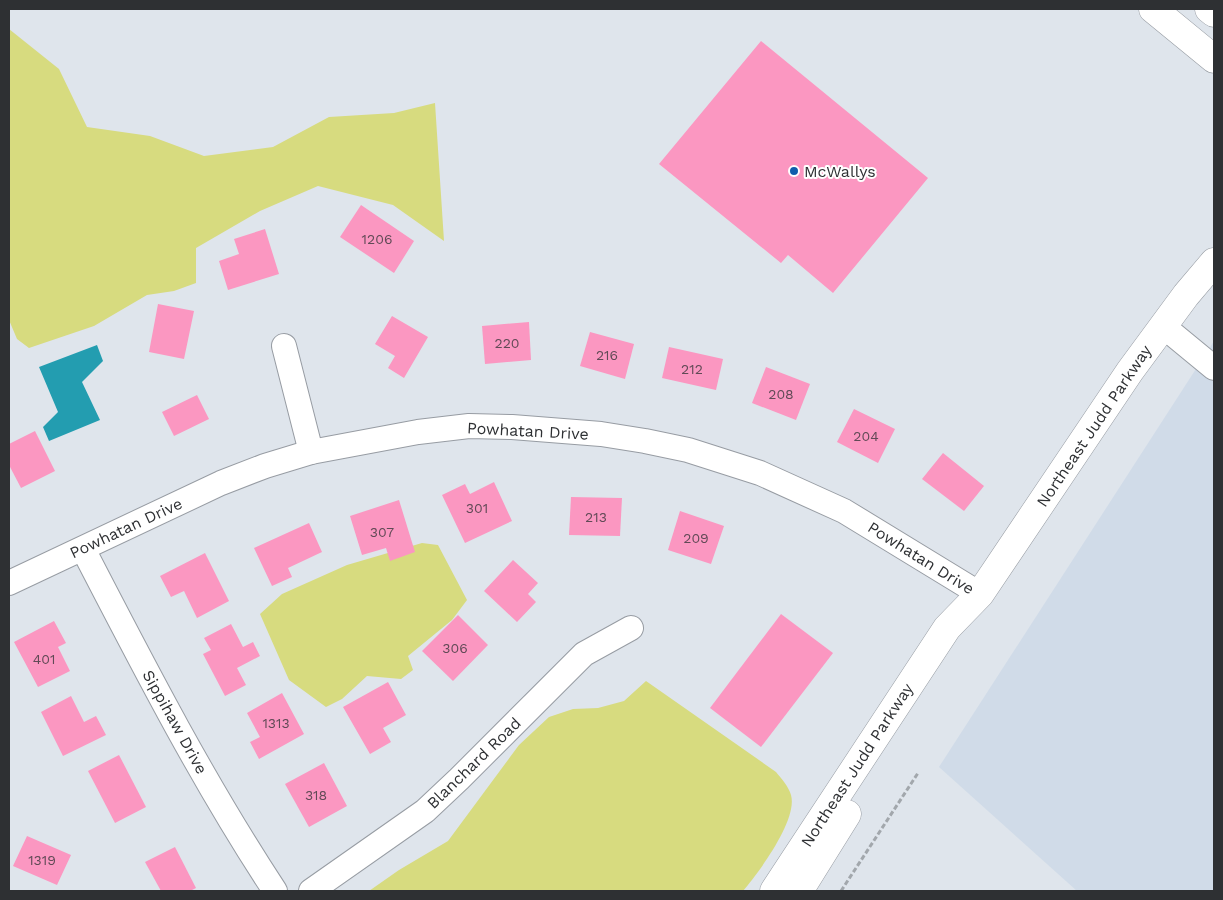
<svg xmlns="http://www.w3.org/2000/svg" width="1223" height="900" font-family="'Work Sans',sans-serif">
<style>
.built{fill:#d0dbe8}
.green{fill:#d7db7f}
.water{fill:#239db0}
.building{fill:#fb97c1}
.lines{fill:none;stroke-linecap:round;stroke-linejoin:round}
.minor-casing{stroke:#979ca3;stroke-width:26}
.major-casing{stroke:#979ca3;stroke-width:29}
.highway-casing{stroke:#979ca3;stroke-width:29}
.path{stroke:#a2a7ac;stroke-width:3;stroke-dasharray:5 2.5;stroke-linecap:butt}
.minor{stroke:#fff;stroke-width:24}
.major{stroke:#fff;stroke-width:28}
.highway{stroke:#fff;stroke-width:28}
.poi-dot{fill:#105dac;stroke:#fff;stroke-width:2}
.labels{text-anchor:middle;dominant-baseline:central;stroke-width:4;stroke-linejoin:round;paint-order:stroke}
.number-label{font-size:14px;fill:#614a56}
.poi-label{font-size:16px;fill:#2e3033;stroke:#fff;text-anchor:start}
.street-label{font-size:16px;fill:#2e3033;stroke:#fff}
</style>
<rect width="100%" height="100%" fill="#dfe5ec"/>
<path class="built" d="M1214 341V891H1077L939 767Z"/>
<g class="green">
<path d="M9 29 59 69 87 127 150 136 204 156 273 147 329 117 394 113 435 103 444 241 393 205 318 186 260 211 196 248V283L174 291 147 295 94 326 29 348 17 339 9 320Z"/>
<path d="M422 543 438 545 467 600 452 620 408 656 413 670 401 679 367 676 342 699 326 707 289 680 260 614 282 594 347 565Z"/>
<path d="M646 681 776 772C781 778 789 787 791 795 798 820 759 872 743 891H369L399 870 448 841 519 745 549 717 573 709 598 708 624 701Z"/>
</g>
<path class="water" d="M97 345 103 361 82 382 100 420 49 441 43 427 58 412 39 367Z"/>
<g class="building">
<path d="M761 41 928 178 833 293 788 255 781 263 659 164Z"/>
<path d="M361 205 414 241 394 273 340 237Z"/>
<path d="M265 229 279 274 228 290 219 261 239 254 234 239Z"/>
<path d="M158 304 194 311 184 359 149 352Z"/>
<path d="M392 316 428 337 404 378 388 368 395 356 375 344Z"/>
<path d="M529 322 531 360 485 364 482 326Z"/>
<path d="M590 332 634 344 625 379 580 366Z"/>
<path d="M669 347 723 359 716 390 662 378Z"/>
<path d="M766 367 810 384 796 420 752 403Z"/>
<path d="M197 395 209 419 174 436 162 412Z"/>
<path d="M854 409 895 429 878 463 837 442Z"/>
<path d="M35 431 55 471 21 488 9 465V444Z"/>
<path d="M943 453 984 486 964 511 922 479Z"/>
<path d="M494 482 512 521 465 543 442 495 465 484 470 494Z"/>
<path d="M571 497 622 498 620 536 569 535Z"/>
<path d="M399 500 415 552 390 561 386 548 362 555 350 516Z"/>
<path d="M680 511 724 526 711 564 668 550Z"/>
<path d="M309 523 322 552 288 568 292 577 272 586 254 548Z"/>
<path d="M205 553 229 601 197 618 184 591 171 597 160 576Z"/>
<path d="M513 560 538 583 528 594 536 602 517 622 484 591Z"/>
<path d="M781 614 833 653 761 747 710 708Z"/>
<path d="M458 615 488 645 453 681 422 651Z"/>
<path d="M54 621 66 643 58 647 70 671 38 687 14 642Z"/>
<path d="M231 624 243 647 253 642 260 656 237 668 246 685 225 696 203 654 211 650 204 638Z"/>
<path d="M388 682 406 715 383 728 391 742 370 754 343 707Z"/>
<path d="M282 693 304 734 259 759 250 742 260 737 247 713Z"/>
<path d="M71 696 84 722 96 716 106 735 63 756 41 712Z"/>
<path d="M119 755 146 807 115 823 88 771Z"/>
<path d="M324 763 347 806 309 827 285 784Z"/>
<path d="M27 836 71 855 57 885 13 866Z"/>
<path d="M175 847 196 888 190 891H161L145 862Z"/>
</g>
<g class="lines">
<defs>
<g id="minor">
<path d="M1163 326 1214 368"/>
<path d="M284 346 311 452"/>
<path d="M83 549C143 665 203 782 275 891"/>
<path d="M9 583 221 483 265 466 311 452 418 432 469 426 512 427 601 434 645 441 688 450 760 473 844 511 980 594"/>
<path d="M311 891 425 811 459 779 584 654 631 628"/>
</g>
<g id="major">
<path d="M1153 9 1214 59"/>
<path d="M1209 9 1214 13"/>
</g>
<g id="highway">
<path d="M774 891 947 628 980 594 1130 371 1186 295 1214 262"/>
<path d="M799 891 847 814"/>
</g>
</defs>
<use href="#minor" class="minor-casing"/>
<use href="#major" class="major-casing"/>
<use href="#highway" class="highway-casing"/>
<path class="path" d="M841 891 918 773"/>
<use href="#minor" class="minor"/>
<use href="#major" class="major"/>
<use href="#highway" class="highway"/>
</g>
<circle class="poi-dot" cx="794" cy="171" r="5"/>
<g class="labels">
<g class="number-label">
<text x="377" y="239">1206</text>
<text x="507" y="343">220</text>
<text x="607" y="355">216</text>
<text x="692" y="369">212</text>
<text x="781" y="394">208</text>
<text x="866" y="436">204</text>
<text x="477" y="508">301</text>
<text x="596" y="517">213</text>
<text x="382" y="532">307</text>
<text x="696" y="538">209</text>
<text x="455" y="648">306</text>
<text x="44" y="659">401</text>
<text x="276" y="723">1313</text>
<text x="316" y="795">318</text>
<text x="42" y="860">1319</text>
</g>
<g class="poi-label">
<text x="804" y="171">McWallys</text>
</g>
<g class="street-label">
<text transform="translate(1094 426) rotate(-56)">Northeast Judd Parkway</text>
<text transform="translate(528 431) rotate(3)">Powhatan Drive</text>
<text transform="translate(126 528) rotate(-25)">Powhatan Drive</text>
<text transform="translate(921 558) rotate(32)">Powhatan Drive</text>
<text transform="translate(175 722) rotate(61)">Sippihaw Drive</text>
<text transform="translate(474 763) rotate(-44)">Blanchard Road</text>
<text transform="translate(857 765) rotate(-57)">Northeast Judd Parkway</text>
</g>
</g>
<rect width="1223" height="900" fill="none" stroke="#2e3033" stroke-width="20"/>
</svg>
